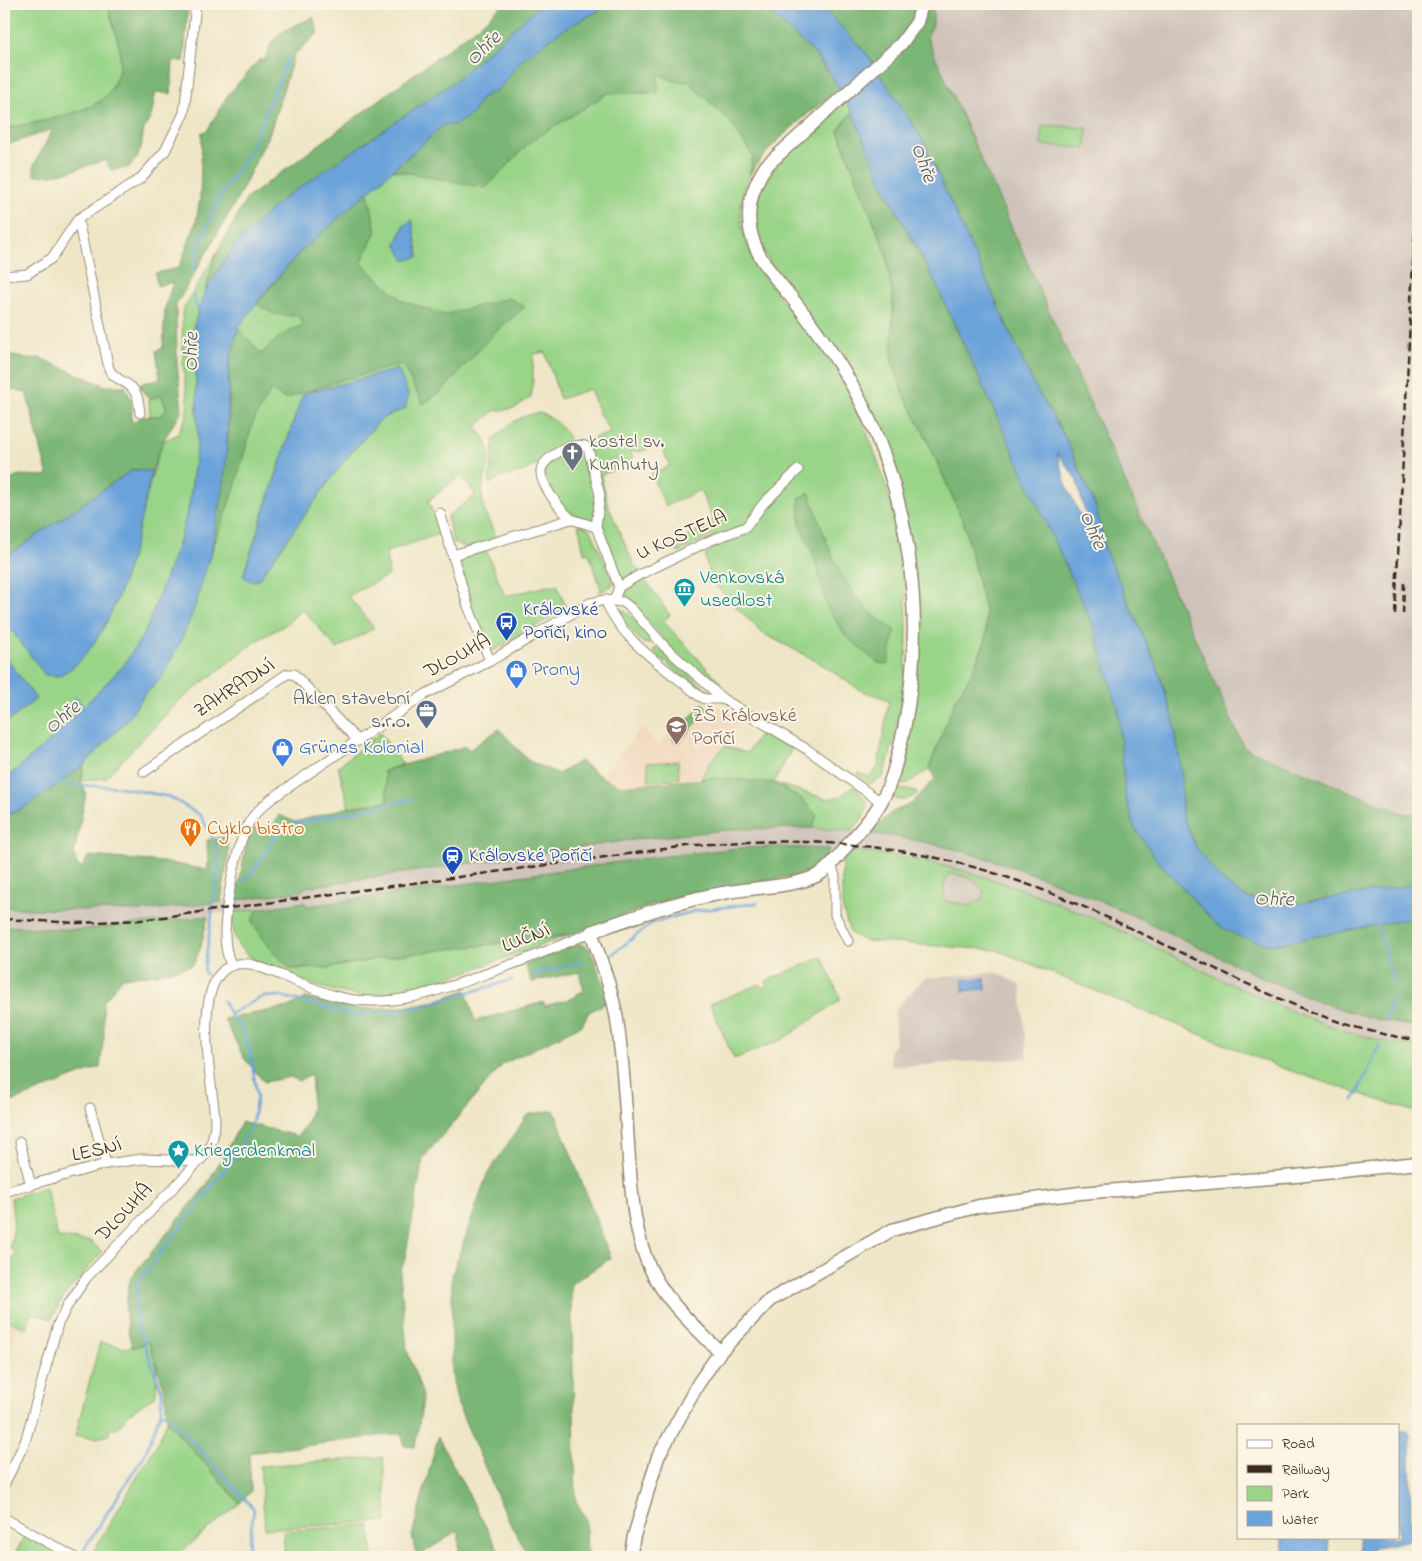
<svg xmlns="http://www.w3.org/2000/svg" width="1422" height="1561" font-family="'Indie Flower',sans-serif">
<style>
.built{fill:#f0d6bc}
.industrial{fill:#cec2b9}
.green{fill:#99d488;stroke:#6a7f53;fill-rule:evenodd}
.forest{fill:#7ab674;stroke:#5a7049}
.water{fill:#6ba3da;stroke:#53667c;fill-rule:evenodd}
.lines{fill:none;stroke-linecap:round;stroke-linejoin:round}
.stream{stroke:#6ba3da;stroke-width:2.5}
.street-casing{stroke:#958873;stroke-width:11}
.secondary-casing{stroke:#958873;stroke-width:15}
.street{stroke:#fff;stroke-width:9}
.secondary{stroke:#fff;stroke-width:12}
.rail{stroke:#3b2a1e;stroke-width:2.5;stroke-dasharray:8 4;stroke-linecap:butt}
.labels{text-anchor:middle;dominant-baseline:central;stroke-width:4;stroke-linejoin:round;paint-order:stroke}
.worship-label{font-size:20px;fill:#5b616d;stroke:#fcf5e5;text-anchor:start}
.street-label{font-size:20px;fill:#3b2a1e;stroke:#fcf5e5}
.culture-label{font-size:20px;fill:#0d838f;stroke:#fcf5e5;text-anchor:start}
.transit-label{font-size:20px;fill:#164399;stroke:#fcf5e5;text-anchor:start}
.shop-label{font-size:20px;fill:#366cbe;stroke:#fcf5e5;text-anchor:start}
.service-label{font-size:20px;fill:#4e5e75;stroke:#fcf5e5;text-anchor:end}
.education-label{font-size:20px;fill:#785e54;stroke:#fcf5e5;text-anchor:start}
.food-label{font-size:20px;fill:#c56008;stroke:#fcf5e5;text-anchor:start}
.water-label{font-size:21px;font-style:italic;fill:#4c5460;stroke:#fcf5e5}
</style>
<rect width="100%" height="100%" fill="#fcf5e5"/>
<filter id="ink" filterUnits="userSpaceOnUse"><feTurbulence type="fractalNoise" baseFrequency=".02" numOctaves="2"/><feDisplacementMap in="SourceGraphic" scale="10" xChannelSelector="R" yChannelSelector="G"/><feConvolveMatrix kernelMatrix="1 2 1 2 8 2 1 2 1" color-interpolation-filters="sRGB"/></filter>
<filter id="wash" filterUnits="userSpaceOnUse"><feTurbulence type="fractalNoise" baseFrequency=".0096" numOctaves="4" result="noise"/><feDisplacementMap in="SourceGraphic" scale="20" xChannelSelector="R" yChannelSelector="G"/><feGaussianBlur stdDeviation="1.12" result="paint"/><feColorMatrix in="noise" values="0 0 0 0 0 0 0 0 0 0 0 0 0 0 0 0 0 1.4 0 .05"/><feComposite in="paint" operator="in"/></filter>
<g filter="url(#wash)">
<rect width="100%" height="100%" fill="#efe6c8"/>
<g class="built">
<path d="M718 706 739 720 729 743 710 762 701 779 621 786 601 777 641 728 659 745 668 734 678 744 709 709 714 711Z"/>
<path d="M4 1318 18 1326 4 1372Z"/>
</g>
<g class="industrial">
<path d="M933 4H1418V814H1405L1245 750 927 38 933 24Z"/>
<path d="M773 828H812L890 835 969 852 1024 869 1117 908 1305 997 1357 1015 1418 1027V1047L1352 1034 1298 1015 1108 926 1017 888 964 871 915 859 847 850 811 848 688 853 308 906 304 903 78 930 4 926V907L29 909 141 911 302 891 306 887 638 839 737 829Z"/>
<path d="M950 872 972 878 984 891 982 900H977L971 906 945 901 943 887Z"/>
<path d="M997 972 1021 986 1027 1058 891 1067 890 1050 895 1044V1010L925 978Z"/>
</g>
<g class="green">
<path d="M4 4H108C111 23 122 44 120 64 118 77 111 94 100 101 77 116 31 123 4 129Z"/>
<path d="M611 4H760L813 52 839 88C807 116 751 152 742 196 729 262 807 319 837 372 906 491 929 645 883 777L870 784 858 775 859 773 870 777 878 767 889 700 860 690 815 660 762 633 718 588 710 576 705 557 715 545 716 534 677 553 675 546 713 520 700 490 666 506 651 474 670 466 660 443 641 452 630 451 634 461 601 475 607 503 634 565 640 572 621 581 598 526 602 499 586 440 611 433 599 413 590 389 560 399 545 352 534 354C532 370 534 382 531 397L515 408 494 411 476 427C501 455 482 468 482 498 482 511 492 527 497 539L467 548 453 542 447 517 476 495 461 475 428 501 442 533 386 552 389 575 348 596 374 628 337 649 302 609 285 625 256 641 179 701 105 778 81 781 84 765 129 718 144 695 161 679 211 553 223 489 227 451 229 365 238 328 266 291 358 201 416 149 481 98 500 88 523 58ZM398 369 406 408 381 419 343 462 258 580 243 575 302 396 309 392Z"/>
<path d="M846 102 852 112 838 131 886 253 893 301 892 361 903 393 925 435 964 523 986 615V639L972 673 955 700 930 769 908 783 902 784 895 779 918 615 878 432 770 264C766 255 760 245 757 236 740 179 810 134 846 102Z"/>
<path d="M1042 125 1087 128 1086 148 1041 145Z"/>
<path d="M216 254 194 325 198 438 189 506 180 539 146 630 124 665 52 739 4 780V725L36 699 4 655V620L16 635 83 658C97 637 112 615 120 591 138 542 145 490 163 441L177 435 186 418 188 402 183 366 182 311Z"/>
<path d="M161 395 167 408 161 416H150L149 400Z"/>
<path d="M539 413C552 416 562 427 569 437 563 449 538 464 526 470 514 476 500 475 489 484L494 439C507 426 519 415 539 413Z"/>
<path d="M572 449 584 454C597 474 598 499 592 522 562 512 560 503 544 478L546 463Z"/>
<path d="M578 523 591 530 612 579 613 585 600 592 601 589 589 553H584Z"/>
<path d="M486 550 505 596 557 584 566 608 490 653 471 604 458 559Z"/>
<path d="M643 577 670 615 663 621 721 683 716 688 673 650 626 595 624 588Z"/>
<path d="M614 606C630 611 640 626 650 638V644L643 643 617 615Z"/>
<path d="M655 648H658L713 695 708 697 655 654 653 652Z"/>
<path d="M763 730 792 748 774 783 827 799 840 797 853 786C875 804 868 811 852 831L812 828 817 816 803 800 774 783 716 778 701 779 710 762 725 746 747 753Z"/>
<path d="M380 733 403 764 384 771 388 801 349 807 338 766Z"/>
<path d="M678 761 679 778 649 781 647 763Z"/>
<path d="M897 788 917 792V794C909 800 899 803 891 796V792Z"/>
<path d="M852 851C889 855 927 861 964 871 1039 891 1111 926 1181 960 1258 997 1332 1036 1418 1047V1113L1279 1067 997 950 865 941 850 933 842 906V862ZM949 873 972 878 984 891 982 900H977L971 906 945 901 943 887Z"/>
<path d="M258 909 252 922 328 968 398 955 570 935 417 989C400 993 382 996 364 996 337 995 253 968 239 946 232 936 233 924 233 912Z"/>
<path d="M822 957 841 1000 783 1039 734 1059 710 1004 760 984 762 988 767 986 766 981Z"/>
<path d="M46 1187 58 1238 90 1241 102 1252 63 1297 51 1319 31 1313 26 1329 4 1318V1270L17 1254 10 1248 14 1226 11 1198Z"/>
<path d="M100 1342 126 1348 149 1342 157 1366 156 1395 129 1414 116 1429 111 1428 108 1435 96 1438 75 1436Z"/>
<path d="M167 1421 240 1503 175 1557H90L159 1440Z"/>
<path d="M383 1457 387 1521 265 1529 260 1466Z"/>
<path d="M370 1525 373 1557H285L283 1531Z"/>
<path d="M25 1536 65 1557H13Z"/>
</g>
<g class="forest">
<path d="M108 4H188L184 61H173L171 94 156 92 151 117 144 129 141 148 137 158 128 168 111 170 106 162 107 160C83 165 58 179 34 175V165L53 129 4 146V129C31 123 77 116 100 101 111 93 118 77 120 64 122 44 111 23 108 4Z"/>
<path d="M503 4H541L454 82 352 152 235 245 205 291 216 254 247 198 479 26Z"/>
<path d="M611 4H760L813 52 839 88C808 115 770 141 749 176L753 157 732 124 689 82 674 81 658 74V93H608L530 142 486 188 393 170 445 124 472 114 481 98 500 88 523 58 561 31Z"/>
<path d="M819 4H933V24L927 38 1244 748 1405 814H1418V884L1314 902 1289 905 1266 903 1245 897 1220 881 1197 849 1182 815 1181 770 1174 721 1158 669 1105 550 1096 507 1066 439 1034 385 921 137 867 54Z"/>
<path d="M313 17 318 33 294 55 270 132 238 198 176 305 177 363 182 410 163 441 152 471 132 470 4 558V483L20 475 48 476 26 392 4 388V354L28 359 40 358 105 386H125C132 400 133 408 131 423L142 417 161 416 167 409 161 395 149 400 139 384 160 379 156 351 163 348 165 308 173 282 157 286 155 273 179 268 196 222 200 198 202 132 207 131 227 96 260 59 265 60C273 30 287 30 313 17Z"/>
<path d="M852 112 885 189 935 282 1093 624 1118 709 1125 796 1134 827 1157 860 1216 924 1271 945 1418 917V1027C1335 1016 1263 978 1189 942 1086 893 983 846 868 833L892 812 911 804 935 779 930 769 931 763 955 700 972 673 986 639V615L964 523 925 435 903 393 892 361 893 301 886 253 838 131Z"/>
<path d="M368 192 376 231 361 263 403 301 444 315 509 298 525 307 495 332 442 391 423 404 402 364 342 380 285 399 271 390 253 422 234 490 211 553 223 489 229 425V365L238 328 261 354 277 339 303 324 300 317 274 314 257 304 301 251Z"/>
<path d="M809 492C830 548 840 598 895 630L888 665 876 662 845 635 826 605 816 562 800 523 799 499Z"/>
<path d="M703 703 709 709 678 744 672 738Z"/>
<path d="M499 729 529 761 558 774 580 761 601 777 621 786 716 778 773 783 803 800 817 816 812 828 737 829 638 839 306 887 302 891 236 900 249 830 273 825 279 815 295 822 349 807 388 801 384 771 466 746 469 750Z"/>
<path d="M84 765 81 781 86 793 74 854 78 866 83 867 88 856 163 862 208 870 207 840 225 837 229 850 221 902 141 911 29 909 4 907V817L29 805Z"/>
<path d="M773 847 830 849 820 866 803 874 667 900 570 935 398 955 328 968 290 969 269 947 252 922 258 909 304 902 308 906 640 859 739 848Z"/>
<path d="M208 916 201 947 193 965 156 974 123 977 103 1002 104 1035 100 1067 4 1105V926L78 930Z"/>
<path d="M580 943 590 949 610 1001 589 1012 582 1025 503 1064 423 1158 405 1259 400 1272 407 1350 422 1393V1406L415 1447 404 1446 402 1433 249 1453 251 1491 240 1503 167 1421 165 1392 149 1342 133 1348C124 1323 124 1303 131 1277L206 1186 242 1122 297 1136C314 1119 313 1097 311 1074L298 1081 291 1077 264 1082 244 1058 224 1019 288 1007 306 998 359 1009 403 1007 435 1001 466 990 475 1021 544 1002 545 1006 576 997V994L584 991 579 972 532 982 525 965Z"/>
<path d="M554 1110 611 1258 571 1284 576 1501 586 1519 587 1557H529L505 1514 458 1405 452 1376V1275L487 1175 527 1115Z"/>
<path d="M438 1437 502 1557H459V1530L417 1557 412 1536Z"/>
</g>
<g class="water">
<path d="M541 4H611L561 31 523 58 500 88 481 98 472 114 455 125 445 124 301 251 266 291 238 328 229 365 227 451 223 489 211 553 194 610 180 643 161 679 144 695 129 718 84 765 29 805 4 817V780L52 739 124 665 146 630 180 539 189 506 198 438 194 325 205 291 235 245 280 201 454 82Z"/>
<path d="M760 4H819L867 54 921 137 1034 385 1066 439 1096 507 1105 550 1158 669 1174 721 1181 770 1182 815 1197 849 1222 881 1245 897 1267 903 1289 905 1418 884V917L1271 945 1240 937 1216 924 1157 860 1134 827 1125 796 1118 709 1093 625 935 282 885 189 852 112 830 73 813 52ZM1057 453 1076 478 1086 517 1083 521 1067 487Z"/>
<path d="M1381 4H1404L1403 12 1381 11Z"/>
<path d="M412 220 419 256 405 261 396 244 404 226Z"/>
<path d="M398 369 408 394 406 408 381 419 343 462 258 580 251 581 243 576 302 396 309 392Z"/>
<path d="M132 470 152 471C138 530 124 611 83 657 77 665 67 671 59 676L45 675 4 620V558Z"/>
<path d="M4 655 36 699 4 725Z"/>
<path d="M985 978 986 989 963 991 962 980Z"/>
<path d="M1398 1431H1408L1410 1435 1411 1540 1377 1547 1360 1557 1359 1537H1398Z"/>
<path d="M1281 1537H1329L1328 1557H1285Z"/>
</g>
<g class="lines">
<g class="stream">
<path d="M194 272 198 250 218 199 250 151 287 60"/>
<path d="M193 294 197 307 202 310"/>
<path d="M75 697 86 709"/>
<path d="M56 784 120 787 170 797 200 815 215 842 219 863 204 971 206 975"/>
<path d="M293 824 412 799"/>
<path d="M242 881C263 868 266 842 285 825"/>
<path d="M1378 924 1393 983"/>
<path d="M610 956 652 923 695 911 757 903"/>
<path d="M533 974 583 962"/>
<path d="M230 1014 262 997 281 996 354 1015 408 1010 512 980"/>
<path d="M1385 1020 1393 997"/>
<path d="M1354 1100 1380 1044"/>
<path d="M161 1412 169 1416 254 1509 247 1557"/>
<path d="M79 1557 145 1454 161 1412 162 1392 136 1321 137 1284 235 1156 252 1125 257 1096 250 1051 241 1027 230 1014 223 1001"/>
</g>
</g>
</g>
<g filter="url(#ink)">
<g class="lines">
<defs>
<g id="street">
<path d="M78 219 109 369C114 379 123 380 131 387 138 393 139 404 140 413"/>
<path d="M4 276 27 274 52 258 78 219 140 179 165 151 184 113 196 4"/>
<path d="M440 513 468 606 490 661"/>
<path d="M571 519C561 510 539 484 541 470 543 457 578 438 588 448L600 495 596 527 619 587"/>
<path d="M453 555 571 519 596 527"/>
<path d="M605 600C623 643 665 667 699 696L705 699H723"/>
<path d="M614 600 619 587 639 575 709 541 746 527 763 504 798 470"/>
<path d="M144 772 287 674H294L358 741"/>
<path d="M831 864 835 876V915L848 941"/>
<path d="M231 965C227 955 225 946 225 935 225 908 236 844 250 821 255 812 263 806 271 799L426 694 490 661 590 603 605 600 623 602 631 608 665 647 723 699 808 750 881 802"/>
<path d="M90 1108 106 1164"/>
<path d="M20 1142 31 1186"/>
<path d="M4 1192 106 1164 142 1159 200 1161"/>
<path d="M4 1485 25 1442 58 1324 69 1303 87 1277 206 1154C212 1144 215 1133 215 1121 214 1086 182 955 250 964 278 972 307 988 336 996 389 1011 442 990 491 972 525 960 558 947 591 932"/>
<path d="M4 1518 74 1557"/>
</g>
<g id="secondary">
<path d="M720 1352C694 1326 666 1302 650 1268 634 1233 632 1197 629 1160 626 1114 624 1066 617 1020 612 989 601 961 591 932 634 917 677 901 723 893 751 887 793 888 818 875 830 869 841 852 850 842 861 829 873 817 881 802 894 779 898 753 904 729 926 619 911 500 860 400 842 365 819 333 795 302 781 284 762 265 754 243 744 216 750 190 766 166L901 44 917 22 922 4"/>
<path d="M630 1557 634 1536 658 1457 698 1384 720 1352 770 1300 892 1230 979 1206 1080 1193 1296 1176 1418 1163"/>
</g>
</defs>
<use href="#street" class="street-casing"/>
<use href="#secondary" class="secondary-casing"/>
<use href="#street" class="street"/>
<use href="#secondary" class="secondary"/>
<g class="rail">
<path d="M1395 614 1418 166"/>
<path d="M1403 614 1404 583"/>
<path d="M4 919 78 923 141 920 687 846C800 835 910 843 1018 881 1071 899 1123 925 1174 949 1254 986 1329 1029 1418 1040"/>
</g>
</g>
</g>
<defs>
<symbol id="church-pin" viewBox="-11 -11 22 30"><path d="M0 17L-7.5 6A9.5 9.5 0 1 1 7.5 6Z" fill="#6b7280" stroke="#fcf5e5"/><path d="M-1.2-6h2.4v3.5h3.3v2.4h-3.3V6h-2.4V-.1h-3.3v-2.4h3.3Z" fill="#fff"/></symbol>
<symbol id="museum-pin" viewBox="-11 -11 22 30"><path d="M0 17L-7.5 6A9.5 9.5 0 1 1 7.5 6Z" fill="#0f9aa8" stroke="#fcf5e5"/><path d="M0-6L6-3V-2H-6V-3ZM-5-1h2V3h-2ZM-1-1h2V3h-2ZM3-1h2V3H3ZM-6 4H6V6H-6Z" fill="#fff"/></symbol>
<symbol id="bus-pin" viewBox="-11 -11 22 30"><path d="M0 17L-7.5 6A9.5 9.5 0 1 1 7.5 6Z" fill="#1a4fb4" stroke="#fcf5e5"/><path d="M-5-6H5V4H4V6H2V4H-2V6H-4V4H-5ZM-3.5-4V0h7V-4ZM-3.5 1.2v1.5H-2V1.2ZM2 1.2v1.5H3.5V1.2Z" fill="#fff"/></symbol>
<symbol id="shop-pin" viewBox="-11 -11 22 30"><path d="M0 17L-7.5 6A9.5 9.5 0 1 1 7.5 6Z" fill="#3f7fe0" stroke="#fcf5e5"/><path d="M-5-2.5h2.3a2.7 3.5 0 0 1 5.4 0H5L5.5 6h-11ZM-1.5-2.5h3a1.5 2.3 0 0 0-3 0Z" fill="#fff"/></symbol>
<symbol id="office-pin" viewBox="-11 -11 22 30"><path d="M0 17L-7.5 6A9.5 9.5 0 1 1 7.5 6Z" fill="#5c6f8a" stroke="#fcf5e5"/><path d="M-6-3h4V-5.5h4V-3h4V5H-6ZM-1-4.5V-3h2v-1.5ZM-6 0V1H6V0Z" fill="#fff"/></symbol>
<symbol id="school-pin" viewBox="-11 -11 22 30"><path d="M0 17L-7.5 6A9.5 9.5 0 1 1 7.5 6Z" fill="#8d6e63" stroke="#fcf5e5"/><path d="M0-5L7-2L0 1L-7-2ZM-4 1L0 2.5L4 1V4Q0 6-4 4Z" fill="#fff"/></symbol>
<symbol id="restaurant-pin" viewBox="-11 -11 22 30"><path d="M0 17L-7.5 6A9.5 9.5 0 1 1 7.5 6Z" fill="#e8710a" stroke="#fcf5e5"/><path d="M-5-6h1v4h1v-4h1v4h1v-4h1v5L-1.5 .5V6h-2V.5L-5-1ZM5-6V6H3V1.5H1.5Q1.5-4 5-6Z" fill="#fff"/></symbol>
<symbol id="station-pin" viewBox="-11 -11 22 30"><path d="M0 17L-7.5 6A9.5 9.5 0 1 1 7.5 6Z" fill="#1a4fb4" stroke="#fcf5e5"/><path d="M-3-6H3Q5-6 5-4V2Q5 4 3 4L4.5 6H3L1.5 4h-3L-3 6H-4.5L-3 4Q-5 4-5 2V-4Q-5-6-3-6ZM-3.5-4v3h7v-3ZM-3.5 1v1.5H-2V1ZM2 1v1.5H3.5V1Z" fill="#fff"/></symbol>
<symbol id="sight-pin" viewBox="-11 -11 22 30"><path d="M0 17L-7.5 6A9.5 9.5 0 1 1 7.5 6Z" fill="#0f9aa8" stroke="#fcf5e5"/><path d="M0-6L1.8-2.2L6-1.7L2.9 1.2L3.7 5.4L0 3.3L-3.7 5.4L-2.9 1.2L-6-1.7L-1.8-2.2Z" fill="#fff"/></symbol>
</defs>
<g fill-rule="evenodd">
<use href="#church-pin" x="560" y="440" width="25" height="34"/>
<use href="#museum-pin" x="672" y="576" width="25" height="34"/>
<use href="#bus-pin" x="494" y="610" width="25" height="34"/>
<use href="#shop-pin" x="504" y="658" width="25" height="34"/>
<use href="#office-pin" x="414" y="698" width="25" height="34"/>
<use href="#school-pin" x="664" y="714" width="25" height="34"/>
<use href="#shop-pin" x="270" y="736" width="25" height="34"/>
<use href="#restaurant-pin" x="178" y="816" width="25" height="34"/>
<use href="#station-pin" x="440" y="844" width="25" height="34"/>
<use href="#sight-pin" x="166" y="1138" width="25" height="34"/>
</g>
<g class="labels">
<g class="worship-label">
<text x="589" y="442">kostel sv.<tspan x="589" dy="23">Kunhuty</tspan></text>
</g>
<g class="street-label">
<text transform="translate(682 536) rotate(-24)">U KOSTELA</text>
<text transform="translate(458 657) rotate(-28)">DLOUHÁ</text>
<text transform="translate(235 689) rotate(-33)">ZAHRADNÍ</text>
<text transform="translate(526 939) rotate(-21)">LUČNÍ</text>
<text transform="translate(97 1151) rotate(-13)">LESNÍ</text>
<text transform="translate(125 1213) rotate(-46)">DLOUHÁ</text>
</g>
<g class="culture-label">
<text x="700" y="578">Venkovská<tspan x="700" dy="23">usedlost</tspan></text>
<text x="194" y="1151">Kriegerdenkmal</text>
</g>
<g class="transit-label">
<text x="523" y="610">Královské<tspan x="523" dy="23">Poříčí, kino</tspan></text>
<text x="469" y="856">Královské Poříčí</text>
</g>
<g class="shop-label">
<text x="532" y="670">Prony</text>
<text x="299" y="748">Grünes Kolonial</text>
</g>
<g class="service-label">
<text x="410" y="699">Aklen stavební<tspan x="410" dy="23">s.r.o.</tspan></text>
</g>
<g class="education-label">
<text x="692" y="716">ZŠ Královské<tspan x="692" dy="23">Poříčí</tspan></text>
</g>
<g class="food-label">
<text x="207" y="829">Cyklo bistro</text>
</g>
<g class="water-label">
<text transform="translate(484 49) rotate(-44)">Ohře</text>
<text transform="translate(923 163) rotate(70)">Ohře</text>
<text transform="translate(192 352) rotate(-89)">Ohře</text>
<text transform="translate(1092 530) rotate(67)">Ohře</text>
<text transform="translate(63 718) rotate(-41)">Ohře</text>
<text transform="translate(1274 900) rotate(2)">Ohře</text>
</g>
</g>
<rect width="1422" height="1561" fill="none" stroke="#fcf5e5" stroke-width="20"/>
<rect x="1237" y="1424" width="162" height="115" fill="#fcf5e5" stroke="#afa495"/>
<rect x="1247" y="1440" width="25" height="8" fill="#ffffff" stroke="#afa495"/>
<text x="1282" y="1448" font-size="15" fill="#3b2a1e">Road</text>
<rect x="1247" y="1465" width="25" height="8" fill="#3b2a1e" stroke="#afa495"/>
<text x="1282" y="1474" font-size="15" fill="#3b2a1e">Railway</text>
<rect x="1247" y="1486" width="25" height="15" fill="#99d488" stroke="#afa495"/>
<text x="1282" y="1498" font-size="15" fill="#3b2a1e">Park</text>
<rect x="1247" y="1511" width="25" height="15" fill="#6ba3da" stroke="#afa495"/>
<text x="1282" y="1524" font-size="15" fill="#3b2a1e">Water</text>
</svg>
